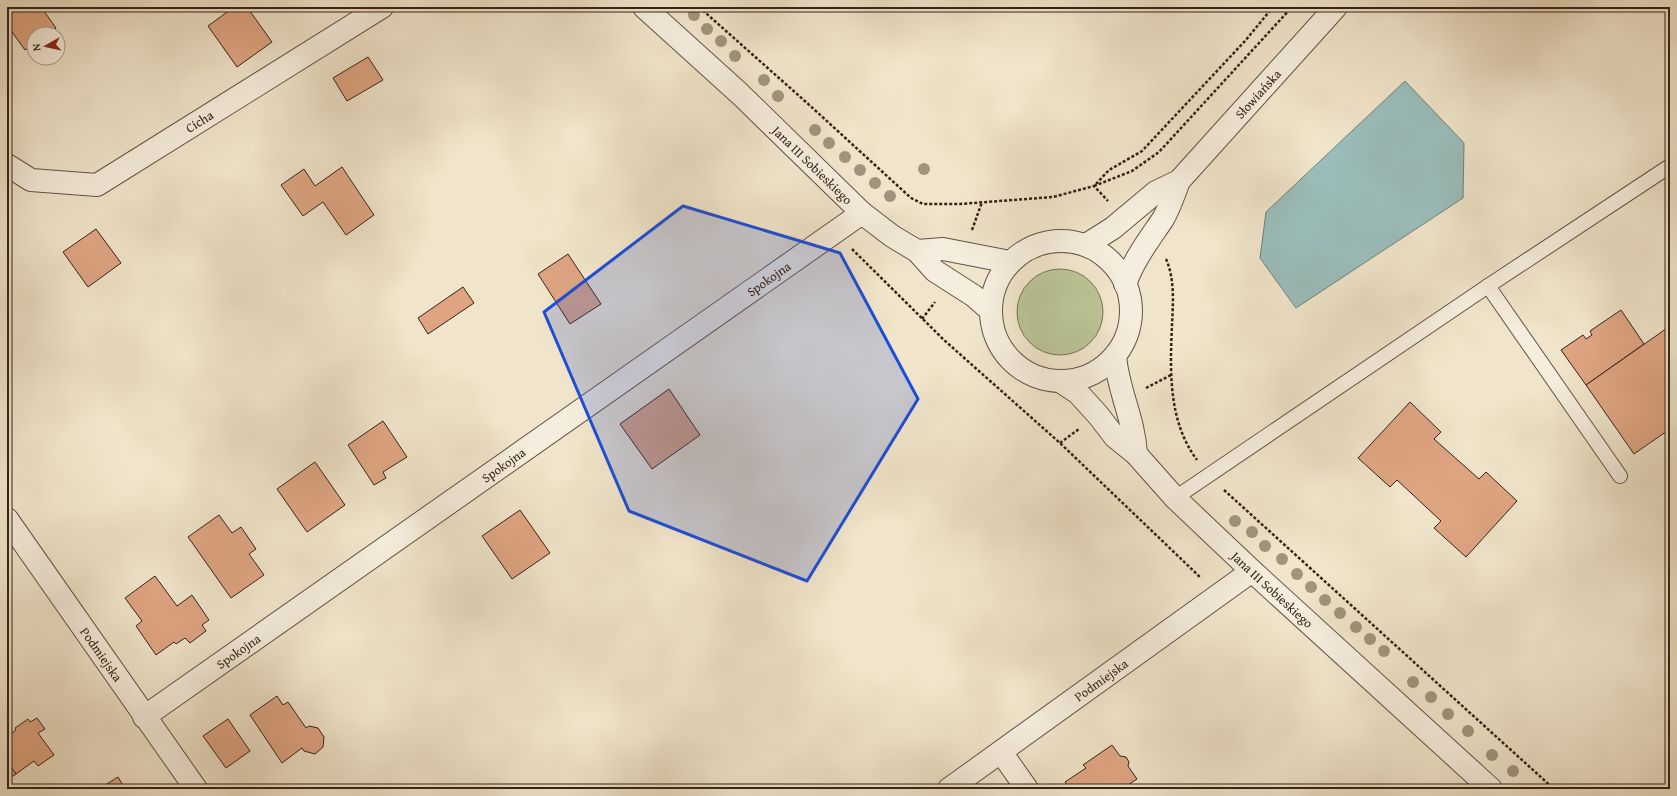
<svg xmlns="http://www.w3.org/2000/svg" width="1677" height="796" font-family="'Gentium Book Plus',serif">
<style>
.green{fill:#bac496;stroke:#787357}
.water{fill:#9bbebc;stroke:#72807a}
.building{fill:#dfa583;stroke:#352218}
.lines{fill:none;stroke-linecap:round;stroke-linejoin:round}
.service-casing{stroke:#645244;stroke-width:16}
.minor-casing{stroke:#645244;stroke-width:24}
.tertiary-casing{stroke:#645244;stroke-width:24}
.path{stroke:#352218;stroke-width:2.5;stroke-dasharray:3 2;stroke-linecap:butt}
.service{stroke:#f5eddd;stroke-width:14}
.minor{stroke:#f5eddd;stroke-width:22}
.tertiary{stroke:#f5eddd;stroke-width:22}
.tree{fill:#9f947d}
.marked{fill:#1d4ed8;fill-opacity:0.2;stroke:#1d4ed8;stroke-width:3;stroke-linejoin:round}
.labels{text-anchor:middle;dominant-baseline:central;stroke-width:3;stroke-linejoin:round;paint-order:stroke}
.street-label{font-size:13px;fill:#352218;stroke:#f5eddd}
</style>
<rect width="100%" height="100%" fill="#f0e4ca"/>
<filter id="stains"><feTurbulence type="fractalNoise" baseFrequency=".005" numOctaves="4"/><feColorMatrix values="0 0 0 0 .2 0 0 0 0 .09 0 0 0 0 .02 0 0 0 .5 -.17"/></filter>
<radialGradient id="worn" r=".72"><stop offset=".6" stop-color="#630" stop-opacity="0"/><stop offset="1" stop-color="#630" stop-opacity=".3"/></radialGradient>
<circle class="green" cx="1060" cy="312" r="43"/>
<path class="water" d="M1405 81 1464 143 1463 198 1296 308 1260 258 1266 212Z"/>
<g class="building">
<path d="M11 7H41L56 28 48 34H34V44L25 50 7 25V10Z"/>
<path d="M234 7H247L272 42 237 67 208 26Z"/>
<path d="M368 57 383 80 347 101 333 78Z"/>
<path d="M342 167 374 215 346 235 323 202 303 216 281 185 304 169 315 186Z"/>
<path d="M96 229 121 263 88 287 63 252Z"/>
<path d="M568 254 601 304 570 324 538 274Z"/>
<path d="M463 287 474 303 428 334 418 318Z"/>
<path d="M1621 310 1644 344 1586 385 1561 350 1583 335 1586 339 1592 335 1590 331Z"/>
<path d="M1670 326V429L1634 454 1586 385Z"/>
<path d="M669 389 700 435 652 469 620 424Z"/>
<path d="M1410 402 1441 432 1434 439 1479 479 1486 472 1517 501 1466 557 1434 528 1441 521 1397 480 1390 487 1358 458Z"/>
<path d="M383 421 407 457 383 472 386 478 374 485 348 445Z"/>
<path d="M315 462 345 505 307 532 277 489Z"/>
<path d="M520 510 550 553 512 579 482 536Z"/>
<path d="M219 515 232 533 241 527 256 549 249 554 264 575 231 598 188 537Z"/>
<path d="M155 576 177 606 192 595 209 620 202 625 206 631 190 643 185 638 176 644 174 642 156 655 136 626 142 621 125 598Z"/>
<path d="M7 617 12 624 7 627Z"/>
<path d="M277 696 283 705 288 702 306 728 309 726 318 728 324 737 323 747 315 754 304 751 302 748 282 763 250 715Z"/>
<path d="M37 718 45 729 38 733 54 755 38 766 34 761 16 774 7 762V737L16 730 15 728 28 719 30 722Z"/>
<path d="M228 719 250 751 226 768 203 736Z"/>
<path d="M1112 745 1120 756 1126 757 1129 762 1128 766 1137 779 1122 789H1070L1065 782 1086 768 1083 765Z"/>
<path d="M7 762 16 774 7 780Z"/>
<path d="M118 777 125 789H99Z"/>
</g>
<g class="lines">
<defs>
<g id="service">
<path d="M1488 286 1620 476"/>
<path d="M1175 498 1488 286 1670 166"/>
</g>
<g id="minor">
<path id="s1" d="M7 165 31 180 97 185 382 7"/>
<path id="s2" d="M7 519 196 789"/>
<path id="s3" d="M144 717 862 213"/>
<path d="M1001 752 1027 789"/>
<path id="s4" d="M949 789 1252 571"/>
</g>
<g id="tertiary">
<path id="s5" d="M644 7 740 94 862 213 892 236 917 251 935 271 974 296 990 310"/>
<circle cx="1061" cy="311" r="70"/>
<path id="s6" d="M1086 245 1113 228 1156 192 1179 181 1336 7"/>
<path d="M917 251 943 249 1010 262"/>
<path d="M1125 284C1134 259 1149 240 1163 219 1170 207 1174 194 1179 181"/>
<path d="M1115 356C1118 391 1134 418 1136 454"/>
<path id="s7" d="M1063 383 1078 393 1098 415 1115 437 1136 454 1175 498 1252 571 1491 789"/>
</g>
</defs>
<use href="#service" class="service-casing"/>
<use href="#minor" class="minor-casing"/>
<use href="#tertiary" class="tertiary-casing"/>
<g class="path">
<path d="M699 7 806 102 911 198 923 204H960L1053 197 1094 186 1108 201"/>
<path d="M1096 184 1109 170 1142 151 1245 41 1273 7"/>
<path d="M1094 186 1132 171 1159 152 1292 7"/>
<path d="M972 230 982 202"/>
<path d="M852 249 944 340 1060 443 1201 578"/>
<path d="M1166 259C1175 279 1173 304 1172 325 1170 371 1168 421 1197 460"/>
<path d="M922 319 935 302"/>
<path d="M1146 388 1171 375"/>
<path d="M1060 443 1079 429"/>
<path d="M1224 490 1554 789"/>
</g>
<use href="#service" class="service"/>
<use href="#minor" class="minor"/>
<use href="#tertiary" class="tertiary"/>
</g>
<g class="tree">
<circle cx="694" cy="15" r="6"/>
<circle cx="707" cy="29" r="6"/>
<circle cx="721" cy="41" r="6"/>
<circle cx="735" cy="56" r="6"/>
<circle cx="764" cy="80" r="6"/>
<circle cx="778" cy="96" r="6"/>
<circle cx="815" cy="130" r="6"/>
<circle cx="829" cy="143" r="6"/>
<circle cx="845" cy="157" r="6"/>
<circle cx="924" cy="169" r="6"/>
<circle cx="860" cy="170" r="6"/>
<circle cx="875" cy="183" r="6"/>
<circle cx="890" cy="196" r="6"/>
<circle cx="1235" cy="521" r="6"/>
<circle cx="1252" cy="532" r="6"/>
<circle cx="1265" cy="546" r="6"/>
<circle cx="1282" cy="559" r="6"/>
<circle cx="1297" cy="574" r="6"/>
<circle cx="1311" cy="587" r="6"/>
<circle cx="1325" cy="600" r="6"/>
<circle cx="1340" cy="613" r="6"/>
<circle cx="1356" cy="627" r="6"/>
<circle cx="1370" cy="639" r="6"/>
<circle cx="1384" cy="651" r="6"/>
<circle cx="1413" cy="682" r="6"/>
<circle cx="1431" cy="697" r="6"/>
<circle cx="1448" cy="714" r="6"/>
<circle cx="1468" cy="731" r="6"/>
<circle cx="1492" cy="755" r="6"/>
<circle cx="1513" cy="771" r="6"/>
</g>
<path class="marked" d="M683 206 840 253 918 399 807 581 629 511 544 312Z"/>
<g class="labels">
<g class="street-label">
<text stroke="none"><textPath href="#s6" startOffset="231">Słowiańska</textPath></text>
<text stroke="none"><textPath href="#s1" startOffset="215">Cicha</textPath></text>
<text stroke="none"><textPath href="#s5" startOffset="231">Jana III Sobieskiego</textPath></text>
<text stroke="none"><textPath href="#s3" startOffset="763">Spokojna</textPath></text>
<text stroke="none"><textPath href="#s3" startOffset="439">Spokojna</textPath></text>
<text stroke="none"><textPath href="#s7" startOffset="295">Jana III Sobieskiego</textPath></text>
<text stroke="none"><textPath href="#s3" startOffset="115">Spokojna</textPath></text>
<text stroke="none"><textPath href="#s2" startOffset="165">Podmiejska</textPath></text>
<text stroke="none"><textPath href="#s4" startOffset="187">Podmiejska</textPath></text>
</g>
</g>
<rect width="1677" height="796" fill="none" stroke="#f0e4ca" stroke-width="24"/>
<rect x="8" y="8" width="1661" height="780" fill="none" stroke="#352218" stroke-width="2"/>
<rect x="12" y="12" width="1653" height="772" fill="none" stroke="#352218"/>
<g transform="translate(46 46) rotate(262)"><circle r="19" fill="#f5eddd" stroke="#a89c8e"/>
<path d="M0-3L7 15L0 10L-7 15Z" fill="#8f2418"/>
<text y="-6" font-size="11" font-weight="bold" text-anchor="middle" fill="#352218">N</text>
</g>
<rect width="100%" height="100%" filter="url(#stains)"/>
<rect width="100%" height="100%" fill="url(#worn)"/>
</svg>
